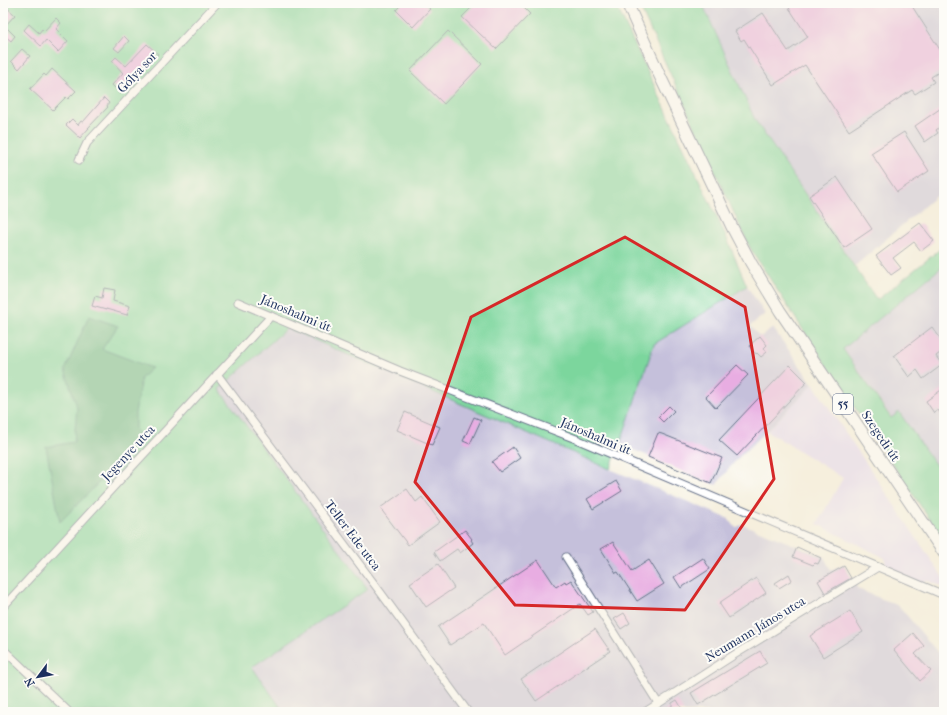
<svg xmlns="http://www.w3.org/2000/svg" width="947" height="715" font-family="'IM FELL French Canon',serif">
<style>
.built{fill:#e1d4f4}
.industrial{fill:#c5c0db}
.green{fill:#7cd69d;stroke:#4c827e}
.forest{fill:#65b784;stroke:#407371}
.building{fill:#e8ade2}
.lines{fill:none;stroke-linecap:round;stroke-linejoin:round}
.street-casing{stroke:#67728a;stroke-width:9}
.primary-casing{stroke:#67728a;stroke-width:13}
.street{stroke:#fff;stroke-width:7}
.primary{stroke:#fff;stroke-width:11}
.marked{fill:none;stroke:#d62828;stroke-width:3;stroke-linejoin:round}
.labels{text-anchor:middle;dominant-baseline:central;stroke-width:4;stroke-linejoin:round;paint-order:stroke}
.shield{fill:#fdfcf7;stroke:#5f6c8c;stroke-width:1}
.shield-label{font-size:12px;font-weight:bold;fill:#1b2f5e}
.street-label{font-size:13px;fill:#1b2f5e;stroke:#fdfcf7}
</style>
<rect width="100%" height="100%" fill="#fdfcf7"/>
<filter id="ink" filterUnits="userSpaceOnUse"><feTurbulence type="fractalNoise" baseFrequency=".025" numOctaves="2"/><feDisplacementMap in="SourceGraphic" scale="8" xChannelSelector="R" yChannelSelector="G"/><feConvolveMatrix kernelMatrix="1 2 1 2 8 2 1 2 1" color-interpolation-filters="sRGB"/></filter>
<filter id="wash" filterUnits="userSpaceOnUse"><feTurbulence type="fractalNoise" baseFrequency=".012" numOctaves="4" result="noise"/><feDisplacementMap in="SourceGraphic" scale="16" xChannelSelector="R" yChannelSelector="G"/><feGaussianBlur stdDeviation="0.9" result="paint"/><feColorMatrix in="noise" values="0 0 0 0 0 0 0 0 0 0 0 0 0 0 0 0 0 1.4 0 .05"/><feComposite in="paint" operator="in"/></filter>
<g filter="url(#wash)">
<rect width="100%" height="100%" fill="#f5efdd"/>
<path class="built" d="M813 384 944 579V587L925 580 923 584 885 568V558L817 524 843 478 767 431Z"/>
<g class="industrial">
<path d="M702 3H944V189L855 266 755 120Z"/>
<path d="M944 265V477L900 413 892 418 843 348Z"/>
<path d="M747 286 765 314 750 326 760 337 773 328 813 384 767 431 737 459 716 485 620 444 654 344Z"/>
<path d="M287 328 610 469 729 519 736 528 742 524 824 557 831 570 844 564 858 589 899 606 944 660V712H284L252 667 219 389Z"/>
</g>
<g class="green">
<path d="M3 3H615L724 232 747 286 654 344 620 444 610 469 287 328 219 389 368 589 252 667 284 712H3Z"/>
<path d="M638 3H702L755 120 877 300 944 246V265L843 349 891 418 899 412 944 477V541L809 339 750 248Z"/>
</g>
<path class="forest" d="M89 316 118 326 102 349 152 368 141 378 135 413V428L139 438 115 466 60 522 46 447 74 442 77 407 65 370Z"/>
<g id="blocks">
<g class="building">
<path d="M403 3H424L430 9 413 27 396 10Z"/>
<path d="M476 3H519L530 14 496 49 462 17Z"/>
<path d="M797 3H910L944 56V69L931 77 934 82 915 94 912 90 849 131 805 65 773 85 744 39 741 41 735 31 763 13 788 51 808 37 789 8Z"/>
<path d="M3 4 15 15 5 26 15 36 11 41 3 34Z"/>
<path d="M56 18 61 23 56 29 68 41 58 52 46 40 41 46 24 30 29 24 39 33 42 29 44 31Z"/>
<path d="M448 31 482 64 444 104 410 71Z"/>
<path d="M124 36 129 41 119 52 114 48Z"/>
<path d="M147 44 158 54 121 94 112 85 123 73 112 61 116 57 126 66Z"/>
<path d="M22 49 30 56 19 69 11 61Z"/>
<path d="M52 69 76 91 68 99 66 97 53 110 30 89 44 74 46 76Z"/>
<path d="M104 98 109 103 107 106 108 107 88 128H89L80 138 66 125 72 119 78 125 81 121 83 122Z"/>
<path d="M944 106V124L936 130 938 133 925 142 915 126Z"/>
<path d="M904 132 929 171 897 192 871 153Z"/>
<path d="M837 177 872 229 844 248 809 196Z"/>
<path d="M920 223 934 241 921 251 914 242 893 258 901 268 891 275 876 256Z"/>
<path d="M104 288 115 290 113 301 130 306 127 315 106 309V310L92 306 95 296 102 298Z"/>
<path d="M932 327 944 343V350L936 356 942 365 923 379 917 370 909 377 894 356Z"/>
<path d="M760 336 767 345 764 348 767 352 761 357 757 353 756 354 749 346Z"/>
<path d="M737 365 748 375 716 408 706 397Z"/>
<path d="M790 365 807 382 737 456 719 440Z"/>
<path d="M944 388V418L938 410 934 413 926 401Z"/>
<path d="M669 406 674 411 663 422 658 417Z"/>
<path d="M405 412 440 427 432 445 397 430Z"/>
<path d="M474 417 481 420 470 444 463 441Z"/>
<path d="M658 433 662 434 722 458 711 483 648 457Z"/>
<path d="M513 447 520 458 500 472 492 462Z"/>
<path d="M616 481 622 491 593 509 587 499Z"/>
<path d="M407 489 416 502 422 497 440 522 408 545 380 508Z"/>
<path d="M465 530 472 539 471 540 473 543 460 553 457 549 440 561 434 552Z"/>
<path d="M613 542 632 571 649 560 664 584 637 601 618 572 616 573 601 549Z"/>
<path d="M797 547 821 558 818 564 815 563 813 565 793 557Z"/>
<path d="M703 558 710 569 681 588 674 577Z"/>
<path d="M538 560 556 587 565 581 566 583 571 580 593 612 588 615 580 604 505 655 484 623 450 645 438 627Z"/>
<path d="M438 564 454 588 426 607 410 583Z"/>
<path d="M844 566 851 578 825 593 818 581Z"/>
<path d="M789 574 792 580 779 588 775 583Z"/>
<path d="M756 578 766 593 729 618 719 603Z"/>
<path d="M850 611 863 632 823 657 810 636Z"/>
<path d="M624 613 630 623 621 629 614 619Z"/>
<path d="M595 629 610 651 536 701 521 679Z"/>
<path d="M913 633 924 646 915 654 931 671 920 681 894 650Z"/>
<path d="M760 651 767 663 698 705 691 693Z"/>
<path d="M677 700 684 712H664L672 706V703Z"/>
</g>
</g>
</g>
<g filter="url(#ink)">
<use href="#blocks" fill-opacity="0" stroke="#67728a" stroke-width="1"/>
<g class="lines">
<defs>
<g id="street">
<path d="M79 160 87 143 217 3"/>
<path d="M238 302 400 371 576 439 944 595"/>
<path d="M217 374 381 593 468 712"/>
<path d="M566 557 658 703"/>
<path d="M3 607 271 316"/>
<path d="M3 649 69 712"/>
<path d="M645 712 734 655 878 567"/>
</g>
<path id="primary" d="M627 3 659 74 732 227 751 263 780 311 944 553"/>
</defs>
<use href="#street" class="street-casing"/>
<use href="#primary" class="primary-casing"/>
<use href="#street" class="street"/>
<use href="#primary" class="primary"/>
</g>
</g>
<path d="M0 0H947V715H0ZM625 237 745 307 774 479 685 610 515 605 415 482 471 317Z" fill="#f5efdd" fill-opacity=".55" fill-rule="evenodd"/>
<path class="marked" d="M625 237 745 307 774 479 685 610 515 605 415 482 471 317Z"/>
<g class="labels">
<rect class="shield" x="833" y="394" width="20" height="20" rx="3"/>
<g class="shield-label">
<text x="843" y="404">55</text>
</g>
<g class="street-label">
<text transform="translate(137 72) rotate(-47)">Gólya sor</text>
<text transform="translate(296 313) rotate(23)">Jánoshalmi út</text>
<text transform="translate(596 436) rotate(23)">Jánoshalmi út</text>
<text transform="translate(881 436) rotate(56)">Szegedi út</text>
<text transform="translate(128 453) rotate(-47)">Jegenye utca</text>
<text transform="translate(353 535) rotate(53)">Teller Ede utca</text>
<text transform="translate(755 629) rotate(-31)">Neumann János utca</text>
</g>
</g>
<rect width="947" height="715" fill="none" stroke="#fdfcf7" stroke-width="16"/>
<g transform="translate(38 677) rotate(238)" stroke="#fdfcf7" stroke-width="3" paint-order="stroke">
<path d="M0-3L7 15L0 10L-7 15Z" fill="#1b2f5e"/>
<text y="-6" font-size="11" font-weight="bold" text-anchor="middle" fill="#1b2f5e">N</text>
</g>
</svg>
